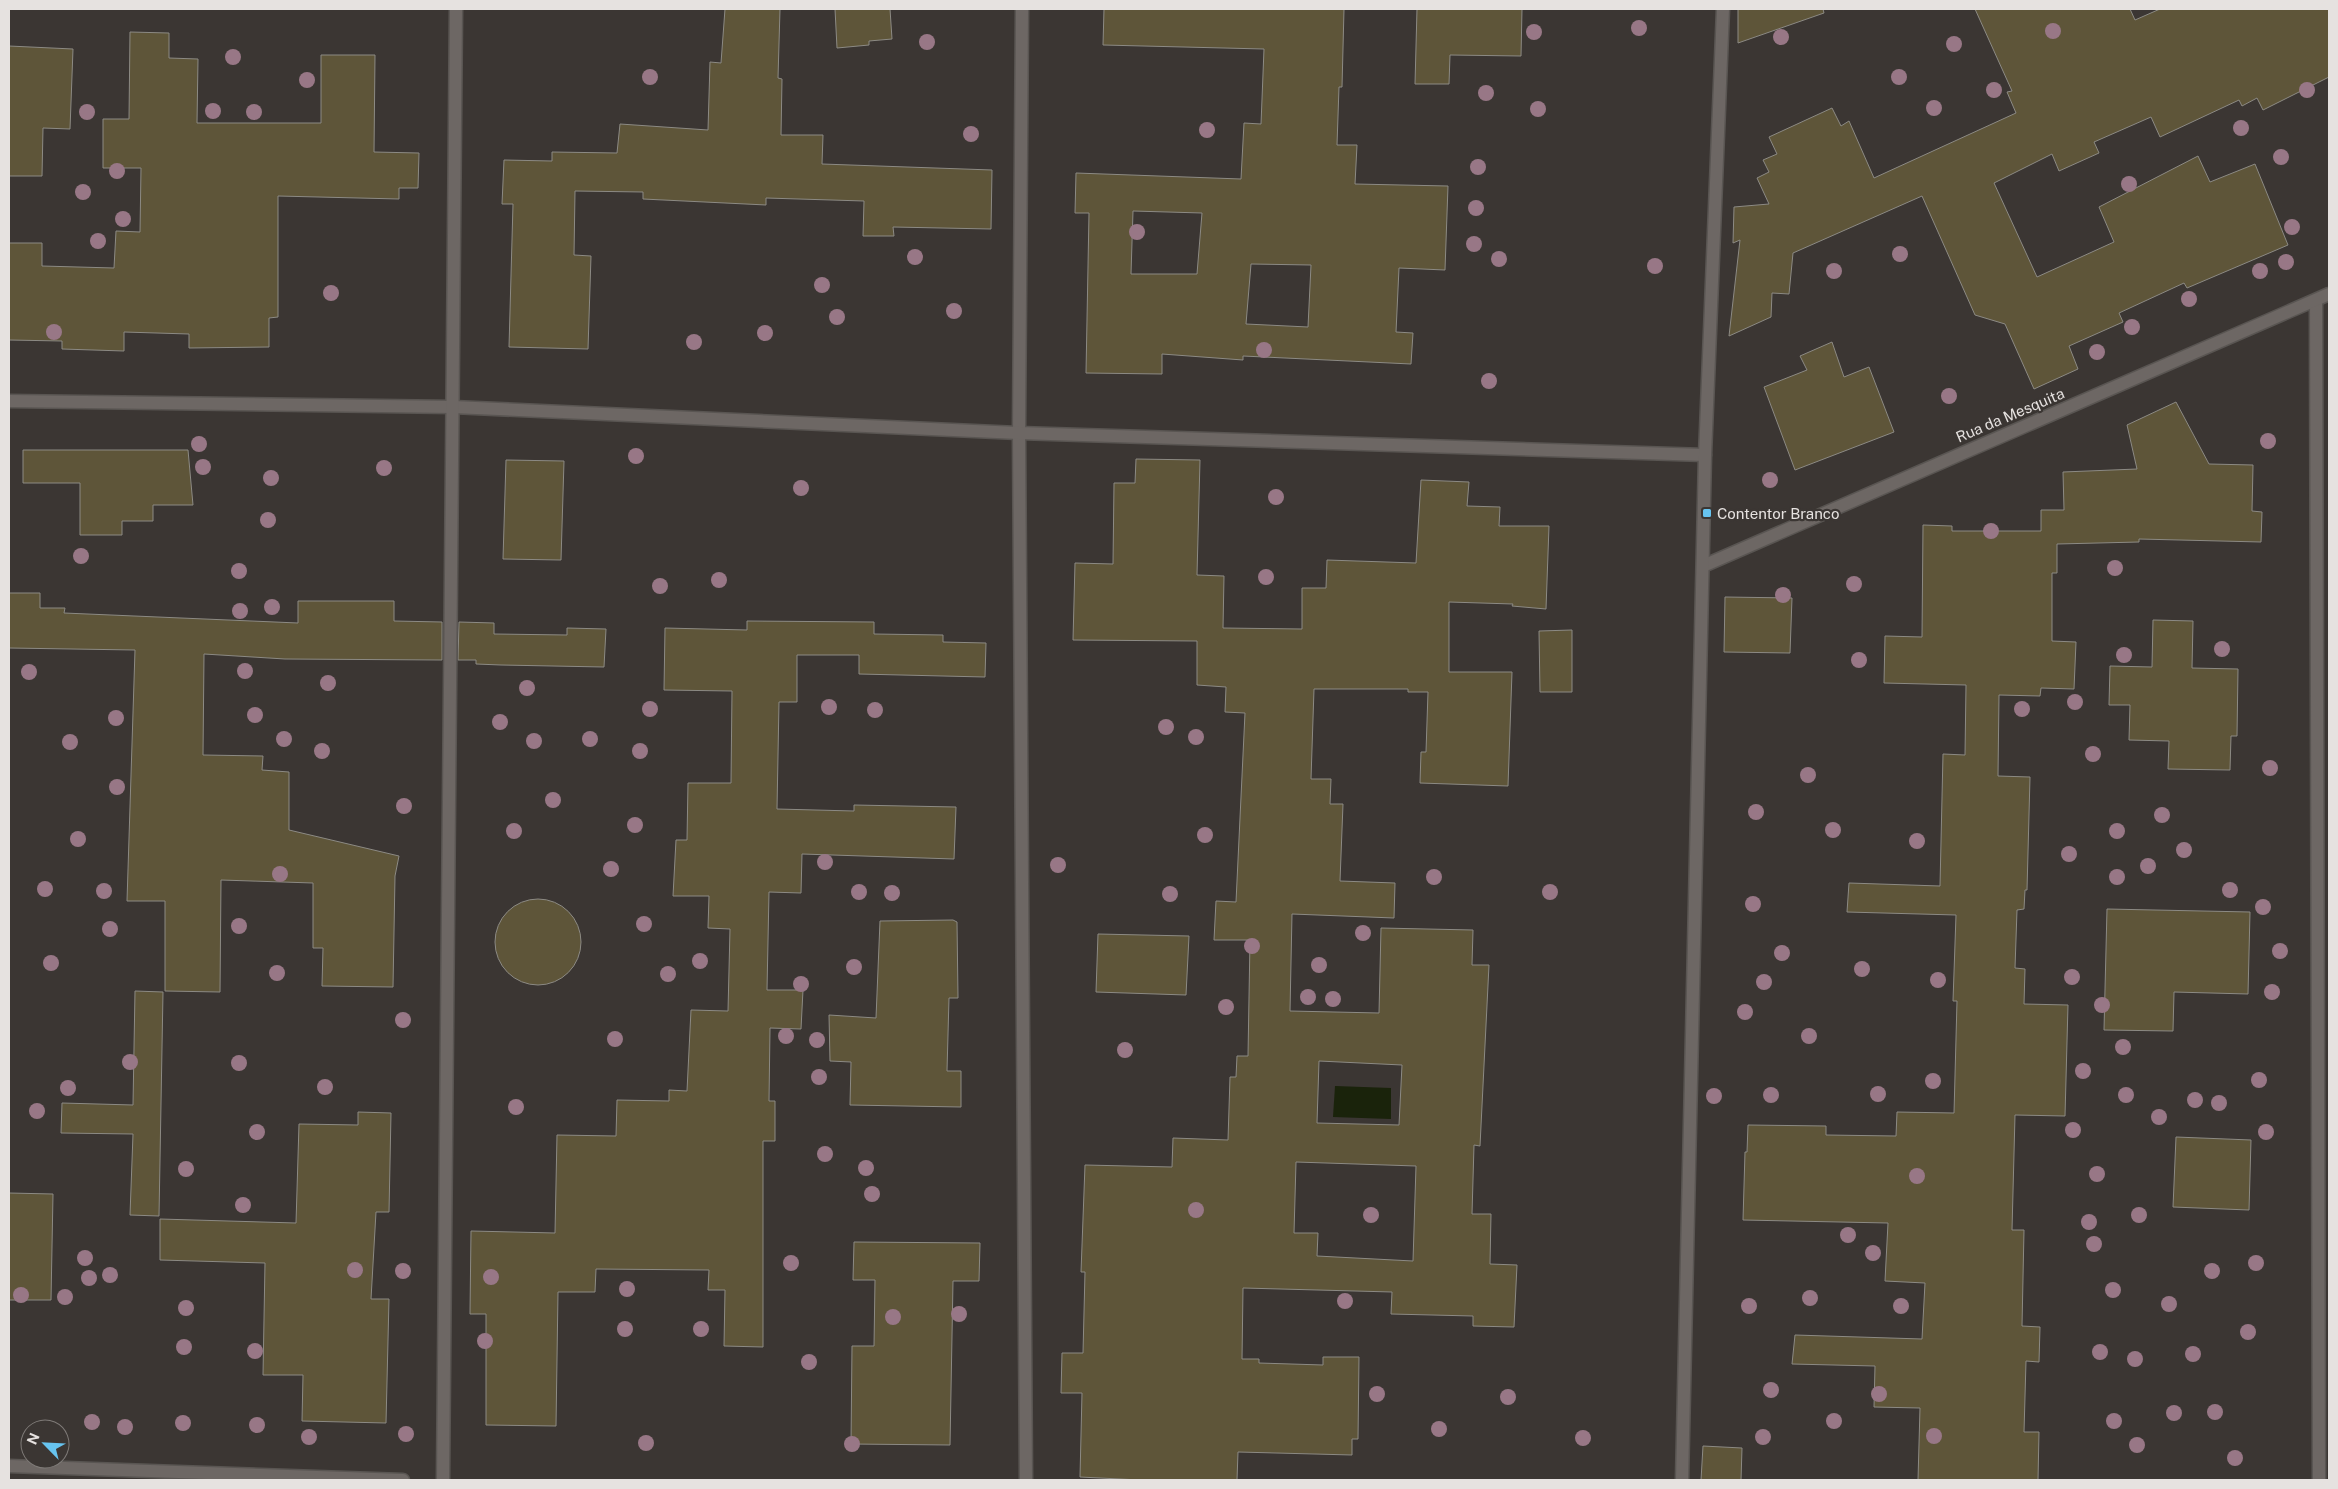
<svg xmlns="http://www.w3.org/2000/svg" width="2338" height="1489" font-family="'Public Sans',sans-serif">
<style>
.water{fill:#1a230b}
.building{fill:#5e5539;stroke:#8c8a84;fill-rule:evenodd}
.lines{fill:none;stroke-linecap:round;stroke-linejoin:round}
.street-casing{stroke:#595552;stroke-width:15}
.secondary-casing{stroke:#595552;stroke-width:15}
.street{stroke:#6d6764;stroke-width:12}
.secondary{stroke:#6d6764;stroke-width:12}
.tree{fill:#987786}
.poi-dot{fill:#67c4f0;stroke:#3b3633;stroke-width:2}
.labels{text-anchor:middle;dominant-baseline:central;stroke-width:4.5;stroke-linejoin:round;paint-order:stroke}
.street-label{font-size:15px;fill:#e6e2e0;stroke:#3b3633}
.poi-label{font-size:15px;fill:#e6e2e0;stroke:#3b3633;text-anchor:start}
</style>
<rect width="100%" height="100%" fill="#3b3633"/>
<path class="water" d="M1335 1086 1391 1088V1119L1333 1117Z"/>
<g class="building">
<path d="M725 9H780L778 78 782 79 781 135H823L822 164 992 170 991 229 893 227 894 236H863L864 201 766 198V205L643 199V192L575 191 574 255 591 256 588 349 509 347 513 204H502L504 160 552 161V152L617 153 620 124 708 130 710 62 721 63Z"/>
<path d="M835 9H890L892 39 869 41V45L837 48Z"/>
<path d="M1104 9H1344L1342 87H1339L1337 145H1357L1355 184 1448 186 1445 270 1399 268 1396 332 1413 333 1411 364 1243 356V360L1162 354V374L1086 373 1089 213H1075L1076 173 1241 179 1244 123 1261 124 1264 49 1103 45ZM1133 211 1202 213 1197 274H1131ZM1251 264 1311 265 1308 327 1246 324Z"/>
<path d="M1417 9H1522L1521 56 1450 55 1449 84H1415Z"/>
<path d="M1738 9H1823L1824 13 1738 43Z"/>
<path d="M1975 9H2130L2135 20 2160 9H2329V77L2263 110 2257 98 2242 106 2239 100 2160 137 2151 117 2094 142 2099 153 2059 171 2052 154 1994 183 2037 277 2114 242 2099 207 2198 156 2210 182 2255 164 2288 245 2187 288 2184 283 2119 313 2123 322 2069 346 2078 369 2034 389 2005 324 1975 315 1922 196 1793 253 1789 294 1772 293 1771 317 1729 336 1740 240 1733 243 1734 207 1769 204 1757 178 1769 172 1763 160 1777 154 1769 137 1832 108 1841 126 1849 121 1874 178 2016 113 2007 92 2012 91Z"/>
<path d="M130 32 169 33V58L198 59 197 123H321V55H375L374 152 419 153 418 188H399V199L278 196V317L269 318V347L189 348V334L124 332V351L62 349V341L9 340V243H42V266L114 268 116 231 140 232 141 168H103V119H129Z"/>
<path d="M9 46 73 49 70 129 43 128 42 176H9Z"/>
<path d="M1832 342 1844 377 1869 367 1894 432 1795 470 1764 387 1807 370 1800 356Z"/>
<path d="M2176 402 2209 464 2253 465 2252 511 2262 512 2261 542 2139 539V542L2057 544V573H2052V641L2076 642 2074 689 2041 688 2040 696 1999 695 1998 776 2030 777 2027 890H2025L2024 909 2017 910 2015 968 2025 969 2024 1004 2068 1005 2065 1116 2015 1115 2012 1230H2024L2022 1326 2040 1327 2039 1362 2026 1361 2024 1432H2039L2038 1480H1918L1920 1408 1874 1407 1875 1366 1792 1364 1795 1335 1922 1339 1925 1283 1885 1281 1888 1223 1743 1220 1745 1152H1747L1748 1125 1826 1126V1135L1896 1136 1897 1112 1954 1113 1957 1001H1953L1956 915 1847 912 1849 883 1940 886 1943 754 1965 755 1966 685 1884 683 1885 636 1922 637 1923 525 1952 526V531H2041V510H2064L2063 472 2137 469 2127 425Z"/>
<path d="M23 450H188L193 505H153V521H122V535H80V483H23Z"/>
<path d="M1136 459 1200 460 1197 575 1224 576 1223 628 1302 629V588H1326L1327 560 1416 563 1421 480 1469 482 1467 506 1500 507 1499 526H1549L1546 609 1512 606 1513 604 1449 602V672H1512L1508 786 1420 783 1421 752H1426L1428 692H1408V689H1314L1311 779H1331L1330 804H1343L1340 881 1395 883 1394 918 1292 914 1290 1011 1379 1013 1381 928 1473 930 1472 965H1489L1480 1146 1474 1145 1472 1214H1491L1490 1264 1517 1265 1514 1327 1473 1326V1316L1391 1314 1392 1292 1243 1288 1242 1359H1259V1363L1323 1365V1357H1359L1358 1439H1352V1455L1238 1452 1237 1480H1140L1080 1477 1082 1393H1061L1062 1353H1083L1085 1272H1081L1085 1165 1172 1167 1173 1138 1228 1140 1230 1077H1236L1237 1056H1248L1250 940H1214L1216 901 1236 902 1245 713 1225 712 1226 687 1197 685V641L1073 640 1075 563 1113 564 1114 483H1135ZM1319 1061 1402 1065 1399 1125 1317 1123ZM1296 1162 1416 1166 1413 1261 1317 1256 1318 1233H1294Z"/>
<path d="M506 460 564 461 561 560 503 559Z"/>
<path d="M9 593H40V608H65L64 613 298 623V601H394V621L442 622V660L285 659 204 654 203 755 263 756 262 770 289 772V830L399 856 395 876 393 987 322 986 323 948H313V883L221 880 220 992 165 991V901H127L135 650 9 648Z"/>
<path d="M1725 597 1792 598 1790 653 1724 652Z"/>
<path d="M2153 620 2193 621 2192 668 2238 669 2237 736H2231L2230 770 2168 769 2169 741 2129 740 2130 705H2109L2110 666 2152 667Z"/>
<path d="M747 621 874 622V634L943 635V642L986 643 985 677 859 674V655H797V702H779L777 809 854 811V805L956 807 954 859 802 854 801 893 769 892 767 990H803L801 1029 770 1028 769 1101H775V1141H763V1347L724 1346 725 1290H708L709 1270 596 1269 595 1292H558L556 1426 486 1425V1314H470L471 1231 555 1233 557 1135 616 1136 617 1100 669 1101V1090L687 1091 691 1010 728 1011 730 929 708 928 709 896H673L676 840H687L688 783H731L732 691 664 690 665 628 747 630Z"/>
<path d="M459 622 494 623V634L567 635V628L606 629 604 667 501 665 476 664V660H458Z"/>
<path d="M1572 630V692H1540L1539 631Z"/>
<circle cx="538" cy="942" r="43"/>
<path d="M2107 909 2250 912 2248 994 2174 992 2173 1031 2104 1030Z"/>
<path d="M953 920 957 922 958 998H949L947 1071H961V1107L850 1105 851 1062 830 1061 829 1015 876 1018 880 921Z"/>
<path d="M1098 934 1189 936 1186 995 1096 992Z"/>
<path d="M135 991 163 992 159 1216 130 1215 133 1134 61 1133 62 1103 133 1105Z"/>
<path d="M358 1112 391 1113 389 1212H376L371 1299H389L386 1423 302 1421 303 1375H263L265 1263 160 1260V1219L296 1223 299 1124 358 1125Z"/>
<path d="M2176 1137 2251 1140 2249 1210 2173 1207Z"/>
<path d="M9 1193 53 1194 51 1300H9Z"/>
<path d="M854 1242 980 1243 979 1281H953L950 1445 851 1444 852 1346H874L875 1280H853Z"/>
<path d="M1703 1446 1742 1448 1741 1480H1701Z"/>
</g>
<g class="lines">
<defs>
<g id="street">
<path d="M1022 9 1019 433 1026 1480"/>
<path d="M2316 301 2319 1480"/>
<path d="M9 401 453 407 1019 433 1705 455"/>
<path d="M1703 566 2329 294"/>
<path d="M9 1466 403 1480"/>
<path d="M443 1480 456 9"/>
</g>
<path id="secondary" d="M1682 1480 1705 455 1723 9"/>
</defs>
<use href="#street" class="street-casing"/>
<use href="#secondary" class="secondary-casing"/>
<use href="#street" class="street"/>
<use href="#secondary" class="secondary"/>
</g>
<g class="tree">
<circle cx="1639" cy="28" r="8"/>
<circle cx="2053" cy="31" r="8"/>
<circle cx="1534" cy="32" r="8"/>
<circle cx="1781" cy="37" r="8"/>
<circle cx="927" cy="42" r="8"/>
<circle cx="1954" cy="44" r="8"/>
<circle cx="233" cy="57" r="8"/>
<circle cx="650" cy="77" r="8"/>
<circle cx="1899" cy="77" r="8"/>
<circle cx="307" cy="80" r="8"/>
<circle cx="1994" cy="90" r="8"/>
<circle cx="2307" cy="90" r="8"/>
<circle cx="1486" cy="93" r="8"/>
<circle cx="1934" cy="108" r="8"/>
<circle cx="1538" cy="109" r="8"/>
<circle cx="213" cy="111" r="8"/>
<circle cx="87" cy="112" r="8"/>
<circle cx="254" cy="112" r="8"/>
<circle cx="2241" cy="128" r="8"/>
<circle cx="1207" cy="130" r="8"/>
<circle cx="971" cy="134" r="8"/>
<circle cx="2281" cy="157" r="8"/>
<circle cx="1478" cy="167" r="8"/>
<circle cx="117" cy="171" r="8"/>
<circle cx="2129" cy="184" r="8"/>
<circle cx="83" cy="192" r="8"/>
<circle cx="1476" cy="208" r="8"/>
<circle cx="123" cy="219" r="8"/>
<circle cx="2292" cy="227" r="8"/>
<circle cx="1137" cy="232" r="8"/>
<circle cx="98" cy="241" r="8"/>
<circle cx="1474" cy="244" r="8"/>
<circle cx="1900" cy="254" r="8"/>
<circle cx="915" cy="257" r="8"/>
<circle cx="1499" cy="259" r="8"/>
<circle cx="2286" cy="262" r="8"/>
<circle cx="1655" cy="266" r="8"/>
<circle cx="1834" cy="271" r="8"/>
<circle cx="2260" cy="271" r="8"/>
<circle cx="822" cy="285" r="8"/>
<circle cx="331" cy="293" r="8"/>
<circle cx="2189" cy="299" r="8"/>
<circle cx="954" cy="311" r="8"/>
<circle cx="837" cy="317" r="8"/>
<circle cx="2132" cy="327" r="8"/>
<circle cx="54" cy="332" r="8"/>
<circle cx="765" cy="333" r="8"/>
<circle cx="694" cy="342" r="8"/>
<circle cx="1264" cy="350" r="8"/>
<circle cx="2097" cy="352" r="8"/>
<circle cx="1489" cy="381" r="8"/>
<circle cx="1949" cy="396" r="8"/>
<circle cx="2268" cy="441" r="8"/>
<circle cx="199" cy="444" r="8"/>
<circle cx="636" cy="456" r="8"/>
<circle cx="203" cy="467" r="8"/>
<circle cx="384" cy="468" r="8"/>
<circle cx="271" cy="478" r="8"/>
<circle cx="1770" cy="480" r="8"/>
<circle cx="801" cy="488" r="8"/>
<circle cx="1276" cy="497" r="8"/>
<circle cx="268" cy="520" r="8"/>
<circle cx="1991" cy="531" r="8"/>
<circle cx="81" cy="556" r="8"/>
<circle cx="2115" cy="568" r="8"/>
<circle cx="239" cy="571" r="8"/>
<circle cx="1266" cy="577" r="8"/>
<circle cx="719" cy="580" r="8"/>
<circle cx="1854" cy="584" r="8"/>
<circle cx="660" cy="586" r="8"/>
<circle cx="1783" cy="595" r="8"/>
<circle cx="272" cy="607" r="8"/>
<circle cx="240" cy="611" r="8"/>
<circle cx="2222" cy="649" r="8"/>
<circle cx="2124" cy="655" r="8"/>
<circle cx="1859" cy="660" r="8"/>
<circle cx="245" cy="671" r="8"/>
<circle cx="29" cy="672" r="8"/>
<circle cx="328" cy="683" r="8"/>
<circle cx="527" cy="688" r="8"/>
<circle cx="2075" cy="702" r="8"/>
<circle cx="829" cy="707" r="8"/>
<circle cx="650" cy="709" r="8"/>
<circle cx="2022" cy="709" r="8"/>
<circle cx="875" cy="710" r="8"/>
<circle cx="255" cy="715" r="8"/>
<circle cx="116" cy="718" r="8"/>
<circle cx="500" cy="722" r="8"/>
<circle cx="1166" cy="727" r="8"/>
<circle cx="1196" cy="737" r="8"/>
<circle cx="284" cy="739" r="8"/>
<circle cx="590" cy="739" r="8"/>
<circle cx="534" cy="741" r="8"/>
<circle cx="70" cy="742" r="8"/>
<circle cx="322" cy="751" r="8"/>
<circle cx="640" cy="751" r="8"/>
<circle cx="2093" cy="754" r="8"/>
<circle cx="2270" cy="768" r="8"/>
<circle cx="1808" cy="775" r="8"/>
<circle cx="117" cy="787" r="8"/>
<circle cx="553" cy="800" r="8"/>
<circle cx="404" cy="806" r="8"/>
<circle cx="1756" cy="812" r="8"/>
<circle cx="2162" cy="815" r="8"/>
<circle cx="635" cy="825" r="8"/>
<circle cx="1833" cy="830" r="8"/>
<circle cx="514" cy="831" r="8"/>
<circle cx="2117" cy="831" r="8"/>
<circle cx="1205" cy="835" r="8"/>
<circle cx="78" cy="839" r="8"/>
<circle cx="1917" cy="841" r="8"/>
<circle cx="2184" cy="850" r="8"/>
<circle cx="2069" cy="854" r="8"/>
<circle cx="825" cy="862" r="8"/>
<circle cx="1058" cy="865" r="8"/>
<circle cx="2148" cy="866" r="8"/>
<circle cx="611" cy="869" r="8"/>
<circle cx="280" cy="874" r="8"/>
<circle cx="1434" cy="877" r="8"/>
<circle cx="2117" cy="877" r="8"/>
<circle cx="45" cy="889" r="8"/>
<circle cx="2230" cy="890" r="8"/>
<circle cx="104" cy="891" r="8"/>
<circle cx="859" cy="892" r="8"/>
<circle cx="1550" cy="892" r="8"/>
<circle cx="892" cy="893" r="8"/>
<circle cx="1170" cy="894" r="8"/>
<circle cx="1753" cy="904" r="8"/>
<circle cx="2263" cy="907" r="8"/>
<circle cx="644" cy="924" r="8"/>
<circle cx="239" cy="926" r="8"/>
<circle cx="110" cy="929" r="8"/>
<circle cx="1363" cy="933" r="8"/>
<circle cx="1252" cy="946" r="8"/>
<circle cx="2280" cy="951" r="8"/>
<circle cx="1782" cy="953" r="8"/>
<circle cx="700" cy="961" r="8"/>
<circle cx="51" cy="963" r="8"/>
<circle cx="1319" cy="965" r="8"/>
<circle cx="854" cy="967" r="8"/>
<circle cx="1862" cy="969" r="8"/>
<circle cx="277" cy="973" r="8"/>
<circle cx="668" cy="974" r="8"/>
<circle cx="2072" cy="977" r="8"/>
<circle cx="1938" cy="980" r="8"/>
<circle cx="1764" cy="982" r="8"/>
<circle cx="801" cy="984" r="8"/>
<circle cx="2272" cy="992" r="8"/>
<circle cx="1308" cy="997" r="8"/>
<circle cx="1333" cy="999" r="8"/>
<circle cx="2102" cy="1005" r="8"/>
<circle cx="1226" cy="1007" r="8"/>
<circle cx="1745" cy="1012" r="8"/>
<circle cx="403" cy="1020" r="8"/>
<circle cx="786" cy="1036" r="8"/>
<circle cx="1809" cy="1036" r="8"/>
<circle cx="615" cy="1039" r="8"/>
<circle cx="817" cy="1040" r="8"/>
<circle cx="2123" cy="1047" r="8"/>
<circle cx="1125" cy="1050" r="8"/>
<circle cx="130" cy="1062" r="8"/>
<circle cx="239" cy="1063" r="8"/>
<circle cx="2083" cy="1071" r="8"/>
<circle cx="819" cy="1077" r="8"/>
<circle cx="2259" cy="1080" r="8"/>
<circle cx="1933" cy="1081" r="8"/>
<circle cx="325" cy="1087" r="8"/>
<circle cx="68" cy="1088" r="8"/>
<circle cx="1878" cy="1094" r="8"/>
<circle cx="1771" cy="1095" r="8"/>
<circle cx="2126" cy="1095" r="8"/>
<circle cx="1714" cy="1096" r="8"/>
<circle cx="2195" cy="1100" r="8"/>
<circle cx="2219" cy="1103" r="8"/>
<circle cx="516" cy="1107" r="8"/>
<circle cx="37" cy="1111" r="8"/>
<circle cx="2159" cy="1117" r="8"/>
<circle cx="2073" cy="1130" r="8"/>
<circle cx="257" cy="1132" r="8"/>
<circle cx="2266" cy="1132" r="8"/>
<circle cx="825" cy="1154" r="8"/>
<circle cx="866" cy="1168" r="8"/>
<circle cx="186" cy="1169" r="8"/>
<circle cx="2097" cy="1174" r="8"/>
<circle cx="1917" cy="1176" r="8"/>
<circle cx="872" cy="1194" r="8"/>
<circle cx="243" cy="1205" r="8"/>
<circle cx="1196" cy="1210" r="8"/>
<circle cx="1371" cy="1215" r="8"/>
<circle cx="2139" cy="1215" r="8"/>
<circle cx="2089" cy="1222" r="8"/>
<circle cx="1848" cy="1235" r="8"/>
<circle cx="2094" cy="1244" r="8"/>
<circle cx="1873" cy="1253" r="8"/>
<circle cx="85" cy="1258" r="8"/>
<circle cx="791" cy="1263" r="8"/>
<circle cx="2256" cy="1263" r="8"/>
<circle cx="355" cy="1270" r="8"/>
<circle cx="403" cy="1271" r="8"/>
<circle cx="2212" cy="1271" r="8"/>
<circle cx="110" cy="1275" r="8"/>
<circle cx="491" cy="1277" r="8"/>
<circle cx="89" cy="1278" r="8"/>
<circle cx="627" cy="1289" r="8"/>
<circle cx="2113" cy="1290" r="8"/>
<circle cx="21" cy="1295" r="8"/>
<circle cx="65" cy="1297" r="8"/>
<circle cx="1810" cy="1298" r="8"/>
<circle cx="1345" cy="1301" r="8"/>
<circle cx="2169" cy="1304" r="8"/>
<circle cx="1749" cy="1306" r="8"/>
<circle cx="1901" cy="1306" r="8"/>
<circle cx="186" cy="1308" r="8"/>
<circle cx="959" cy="1314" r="8"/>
<circle cx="893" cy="1317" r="8"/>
<circle cx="625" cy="1329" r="8"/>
<circle cx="701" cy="1329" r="8"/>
<circle cx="2248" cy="1332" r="8"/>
<circle cx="485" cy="1341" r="8"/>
<circle cx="184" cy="1347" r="8"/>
<circle cx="255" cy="1351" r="8"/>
<circle cx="2100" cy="1352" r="8"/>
<circle cx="2193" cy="1354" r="8"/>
<circle cx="2135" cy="1359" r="8"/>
<circle cx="809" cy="1362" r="8"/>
<circle cx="1771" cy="1390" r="8"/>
<circle cx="1377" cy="1394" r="8"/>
<circle cx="1879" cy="1394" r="8"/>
<circle cx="1508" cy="1397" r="8"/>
<circle cx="2215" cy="1412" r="8"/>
<circle cx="2174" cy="1413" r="8"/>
<circle cx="1834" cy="1421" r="8"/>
<circle cx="2114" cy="1421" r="8"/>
<circle cx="92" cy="1422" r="8"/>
<circle cx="183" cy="1423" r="8"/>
<circle cx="257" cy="1425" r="8"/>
<circle cx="125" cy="1427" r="8"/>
<circle cx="1439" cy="1429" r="8"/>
<circle cx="406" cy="1434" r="8"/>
<circle cx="1934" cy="1436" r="8"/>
<circle cx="309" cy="1437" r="8"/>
<circle cx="1763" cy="1437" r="8"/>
<circle cx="1583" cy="1438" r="8"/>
<circle cx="646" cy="1443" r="8"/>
<circle cx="852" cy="1444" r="8"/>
<circle cx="2137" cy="1445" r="8"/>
<circle cx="2235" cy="1458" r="8"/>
</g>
<rect class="poi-dot" x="1702" y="508" width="10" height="10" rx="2.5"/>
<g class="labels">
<g class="street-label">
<text transform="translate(2010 415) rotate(-23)">Rua da Mesquita</text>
</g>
<g class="poi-label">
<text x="1717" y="513">Contentor Branco</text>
</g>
</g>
<rect width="2338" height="1489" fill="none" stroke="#e6e2e0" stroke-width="20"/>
<g transform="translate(45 1444) rotate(294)"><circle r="24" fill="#3b3633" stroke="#7f7b78"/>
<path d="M0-4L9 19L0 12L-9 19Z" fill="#67c4f0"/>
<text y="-8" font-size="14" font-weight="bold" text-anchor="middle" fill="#e6e2e0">N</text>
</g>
</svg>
